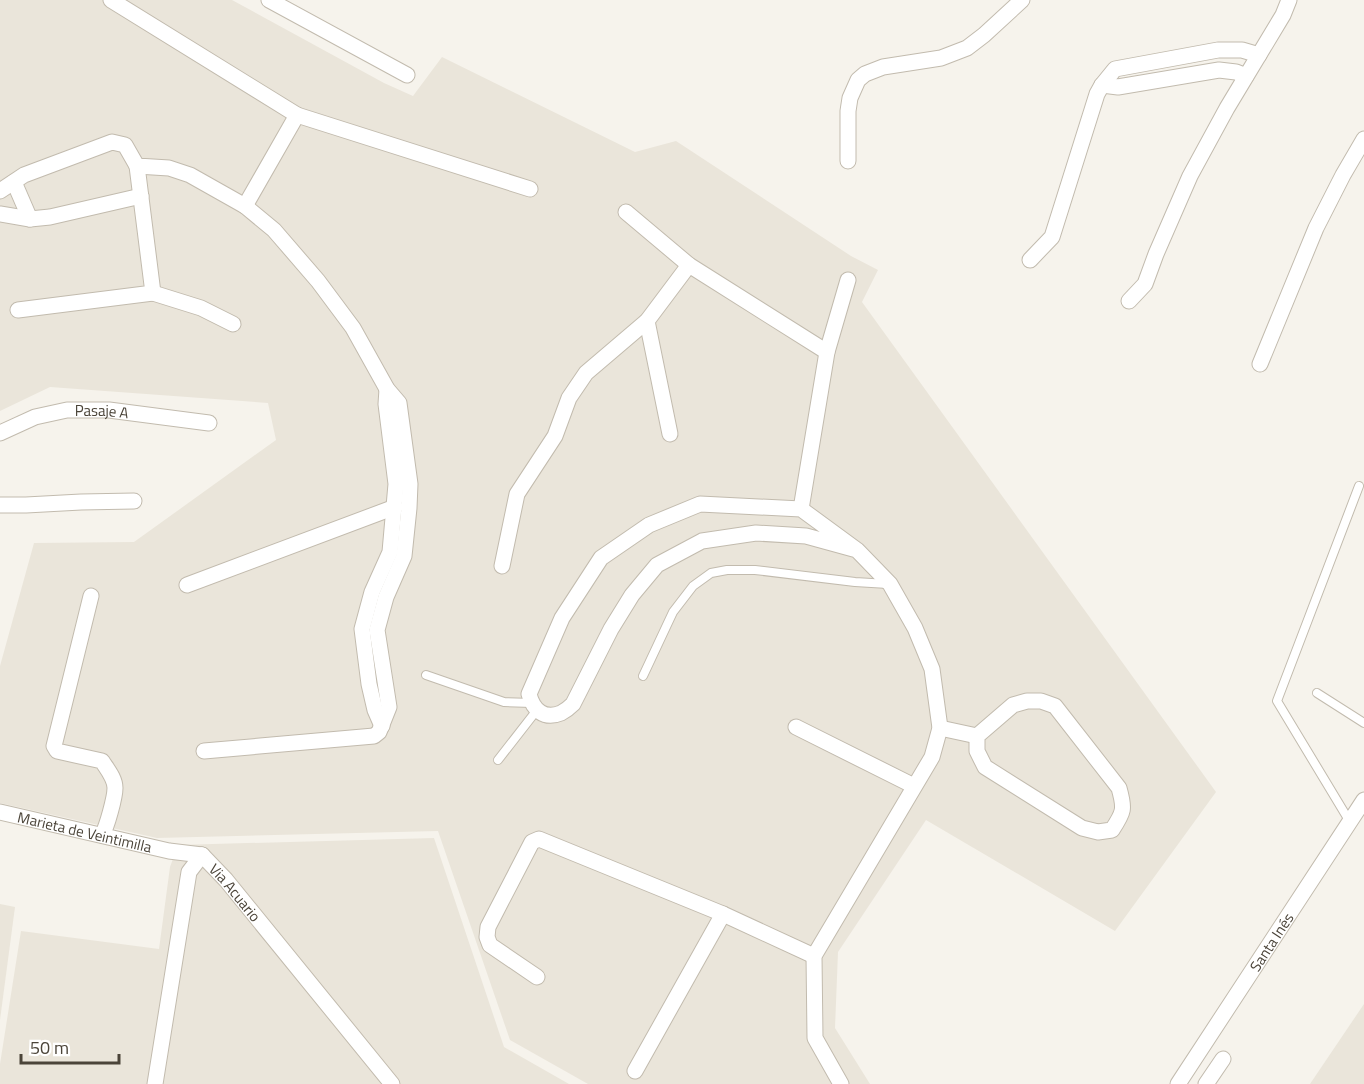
<svg xmlns="http://www.w3.org/2000/svg" width="1364" height="1084" font-family="'Titillium Web',sans-serif">
<style>
.residential{fill:#eae5da}
.lines{fill:none;stroke-linecap:round;stroke-linejoin:round}
.lane-casing{stroke:#c2bbae;stroke-width:10}
.street-casing{stroke:#c2bbae;stroke-width:17}
.lane{stroke:#fff;stroke-width:8}
.street{stroke:#fff;stroke-width:15}
.labels{text-anchor:middle;dominant-baseline:central;stroke-width:4.5;stroke-linejoin:round;paint-order:stroke}
.street-label{font-size:15px;fill:#4b4439;stroke:#fff}
</style>
<rect width="100%" height="100%" fill="#f6f3ec"/>
<g class="residential">
<path d="M0 0H232L384 83 413 96 442 57 635 152 676 141 851 256 878 270 862 302 1216 792 1115 931 926 820 838 952 835 1028 870 1084H588L510 1040 438 831 157 838 0 803V666L34 543 134 542 276 440 268 403 50 387 0 411Z"/>
<path d="M434 838 504 1047 569 1084H0V1064L21 931 159 949 170 867 178 845Z"/>
<path d="M0 904 15 907 0 1020Z"/>
<path d="M1364 1004V1084H1310Z"/>
</g>
<g class="lines">
<defs>
<g id="lane">
<path d="M426 675 504 702 532 703"/>
<path d="M643 676 673 612 693 586 711 573 727 570H755L855 582 888 584"/>
<path d="M1317 693 1364 723"/>
<path d="M498 760 537 710"/>
<path d="M1350 822 1277 701 1359 486"/>
</g>
<g id="street">
<path d="M111 0 297 115 245 206"/>
<path d="M269 0 407 75"/>
<path d="M1102 85 1118 87 1219 70 1236 72 1246 76"/>
<path d="M297 115 530 189"/>
<path d="M848 161V111L850 98 858 80 865 74 883 67 941 58 967 48 984 35 1022 0"/>
<path d="M14 182 30 219"/>
<path d="M0 191 24 175 112 142 125 145 137 166 169 168 190 175 245 206 274 230 318 281 353 328 387 389 399 403 410 484 409 508 404 556 386 597 377 630 389 707 379 732 374 736 204 751"/>
<path d="M626 212 689 265 827 352"/>
<path d="M0 214 30 219 50 217 141 196"/>
<path d="M1030 260 1052 237 1097 94 1102 85 1115 69 1218 50H1242L1259 55"/>
<path d="M153 293 201 308 233 324"/>
<path d="M1129 301 1145 284 1156 254 1190 176 1227 108 1283 15 1289 0"/>
<path d="M18 310 153 293 137 166"/>
<path d="M647 321 670 434"/>
<path d="M1260 364 1316 228 1343 175 1364 139"/>
<path id="s1" d="M0 433 35 417 67 410H109L209 423"/>
<path d="M0 505H26L81 502 134 501"/>
<path d="M801 509 827 352 848 280"/>
<path d="M502 566 517 494 555 436 569 398 586 373 647 321 689 265"/>
<path d="M187 585 395 507"/>
<path d="M91 596 54 746 57 751 102 761C107 769 115 778 115 788 115 797 107 827 102 835"/>
<path d="M1027 701H1041L1055 706 1119 788C1125 809 1124 812 1112 830L1098 832 1082 828 985 767 977 751V736L1013 705Z"/>
<path d="M382 726 375 710 369 684 362 629 372 592 390 552 396 484 386 404 387 389"/>
<path d="M796 727 914 786"/>
<path d="M940 728 977 736"/>
<path id="s2" d="M0 812 169 851 202 855"/>
<path id="s3" d="M202 855 226 880 392 1084"/>
<path d="M537 977 490 945 487 937 488 927 532 842 539 839 723 914 814 956"/>
<path d="M635 1071 723 914"/>
<path d="M155 1084 189 872 202 855"/>
<path d="M841 1084 815 1038 814 956 932 757 940 728 932 669 915 628 890 584 857 550 801 509 700 504 649 525 601 558 562 618 529 694C533 710 544 720 561 713 565 711 570 707 573 704L611 629 632 595 657 565 702 541 756 533 806 536 857 550"/>
<path id="s4" d="M1178 1084 1364 800"/>
<path d="M1206 1084 1223 1059"/>
</g>
</defs>
<use href="#lane" class="lane-casing"/>
<use href="#street" class="street-casing"/>
<use href="#lane" class="lane"/>
<use href="#street" class="street"/>
</g>
<g class="labels">
<g class="street-label">
<text stroke="none"><textPath href="#s1" startOffset="106">Pasaje A</textPath></text>
<text stroke="none"><textPath href="#s2" startOffset="87">Marieta de Veintimilla</textPath></text>
<text stroke="none"><textPath href="#s3" startOffset="50">Via Acuario</textPath></text>
<text stroke="none"><textPath href="#s4" startOffset="170">Santa Inés</textPath></text>
</g>
</g>
<path d="M21 1054v9h98v-9" fill="none" stroke="#4b4439" stroke-width="3"/>
<text x="30" y="1054" font-size="18" fill="#4b4439" stroke="#ffffff" stroke-width="4.5" paint-order="stroke">50 m</text>
</svg>
